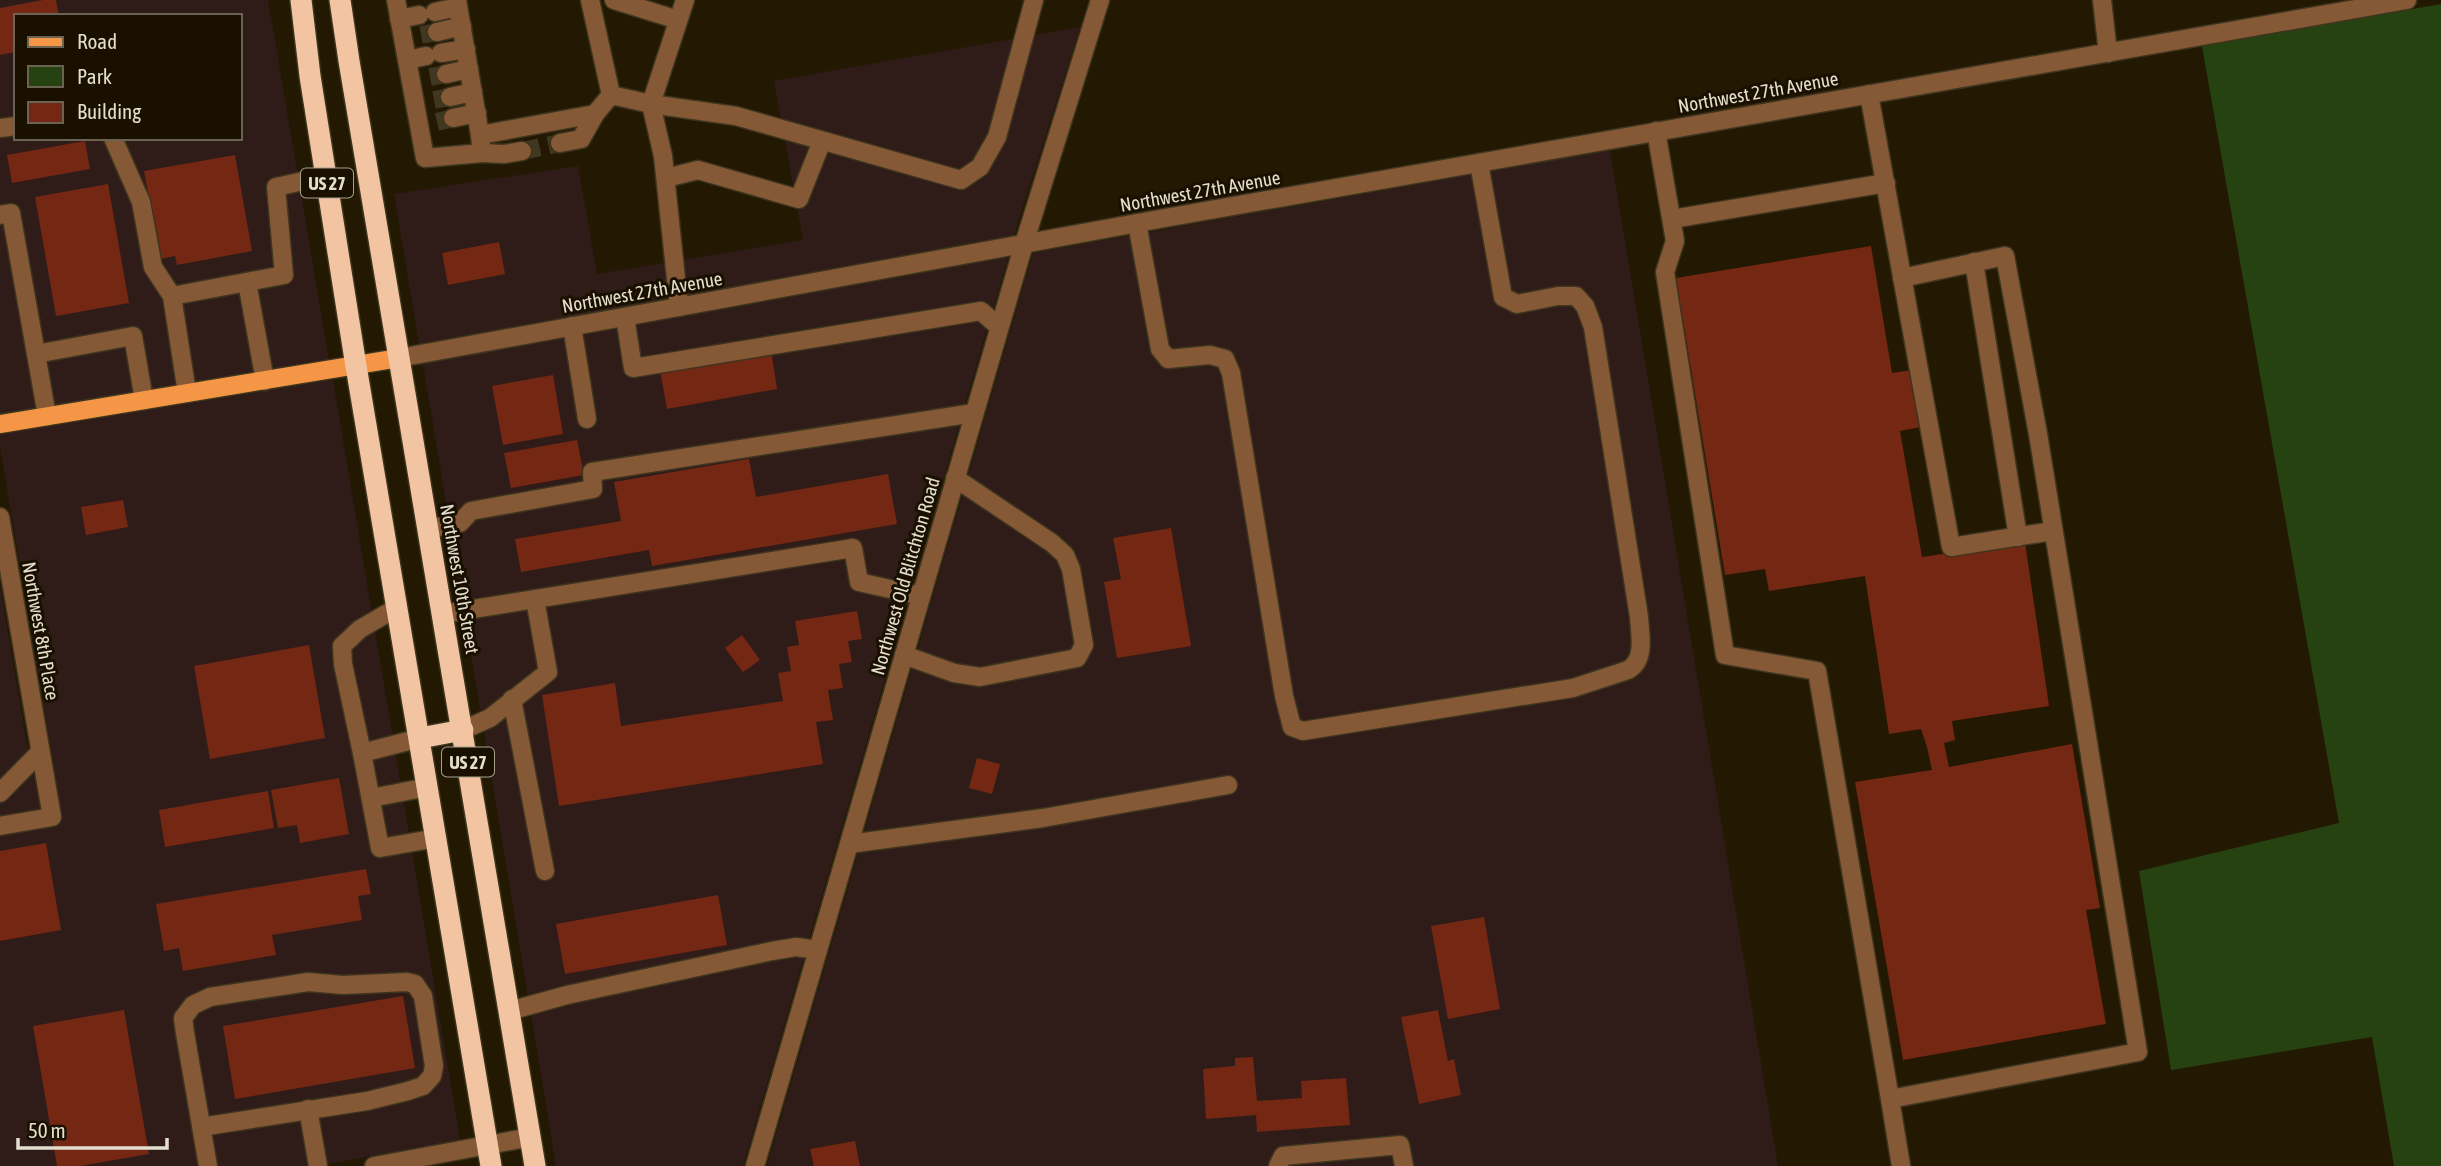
<svg xmlns="http://www.w3.org/2000/svg" width="2441" height="1166" font-family="'Asap Condensed',sans-serif">
<style>
.commercial{fill:#2f1c19;fill-rule:evenodd}
.green{fill:#264211}
.building{fill:#742712}
.lines{fill:none;stroke-linecap:round;stroke-linejoin:round}
.minor-tunnel{stroke:#403721;stroke-width:18;stroke-dasharray:18 9;stroke-linecap:butt}
.minor-casing{stroke:#3e351f;stroke-width:21}
.major-casing{stroke:#3e351f;stroke-width:21}
.highway-casing{stroke:#3e351f;stroke-width:24}
.minor{stroke:#865936;stroke-width:18}
.major{stroke:#f59646;stroke-width:18}
.highway{stroke:#f2c4a2;stroke-width:21}
.labels{text-anchor:middle;dominant-baseline:central;stroke-width:6;stroke-linejoin:round;paint-order:stroke}
.shield{fill:#191000;stroke:#a7a091;stroke-width:2}
.shield-label{font-size:18px;font-weight:bold;fill:#e4decf}
.street-label{font-size:19px;fill:#e4decf;stroke:#191000}
</style>
<rect width="100%" height="100%" fill="#231902"/>
<g class="commercial">
<path d="M0 0H268L329 360 0 414ZM16 16H240V138H16Z"/>
<path d="M1080 27 1014 235 419 344 394 194 578 166 597 274 803 240 774 81Z"/>
<path d="M1610 150 1778 1166H767L1033 253Z"/>
<path d="M1008 257 743 1166H556L423 364Z"/>
<path d="M333 380 460 1140 317 1166H0V586L30 763 53 760 0 447V434Z"/>
</g>
<path class="green" d="M2441 4V1166H2394L2372 1037 2171 1070 2139 871 2339 823 2202 46Z"/>
<g class="building">
<path d="M43 0H56L59 16H16V52L0 55V8Z"/>
<path d="M85 141 90 169 12 183 7 155Z"/>
<path d="M235 155 252 251 177 265 175 256 160 259 144 171Z"/>
<path d="M108 184 129 303 56 316 35 197Z"/>
<path d="M499 242 505 274 448 285 442 253Z"/>
<path d="M1871 246 1892 373 1912 370 1921 427 1900 431 1922 557 2025 542 2049 706 1952 721 1955 740 1944 743 1949 767 2072 744 2100 908 2086 910 2106 1024 1903 1060 1855 782 1932 770 1927 747 1921 729 1889 734 1865 576 1769 591 1765 569 1725 575 1676 278Z"/>
<path d="M771 350 777 389 667 409 660 370Z"/>
<path d="M553 375 563 434 503 445 492 386Z"/>
<path d="M577 440 584 475 511 488 504 453Z"/>
<path d="M749 459 756 497 888 474 897 524 652 566 649 550 521 572 515 539 621 521 614 482Z"/>
<path d="M123 500 128 527 86 535 81 507Z"/>
<path d="M1171 528 1191 646 1117 658 1104 582 1121 579 1113 538Z"/>
<path d="M857 611 862 639 848 641 852 662 839 664 843 688 828 690 833 720 816 722 823 764 559 806 542 695 615 683 621 726 783 701 778 673 791 671 787 647 799 645 795 621Z"/>
<path d="M742 635 760 660 743 672 725 648Z"/>
<path d="M309 645 325 738 210 759 194 666Z"/>
<path d="M977 758 1000 764 992 794 969 788Z"/>
<path d="M339 778 349 834 300 843 297 825 278 828 271 790Z"/>
<path d="M268 791 274 828 165 847 159 810Z"/>
<path d="M46 843 61 930 0 941V851Z"/>
<path d="M366 869 371 894 358 896 362 920 272 935 276 955 183 971 179 948 164 951 156 904Z"/>
<path d="M718 895 727 945 565 974 556 924Z"/>
<path d="M1484 917 1500 1009 1448 1019 1431 926Z"/>
<path d="M403 996 415 1068 235 1099 223 1026Z"/>
<path d="M124 1010 149 1154 80 1166H57L33 1026Z"/>
<path d="M1438 1010 1448 1061 1454 1059 1461 1095 1419 1104 1401 1017Z"/>
<path d="M1253 1057 1257 1101 1302 1098 1301 1081 1346 1078 1350 1125 1257 1132 1256 1115 1206 1119 1203 1069 1235 1066V1058Z"/>
<path d="M855 1141 860 1166H814L810 1149Z"/>
</g>
<g class="lines">
<g class="minor-tunnel">
<path d="M421 35 437 32"/>
<path d="M430 77 446 74"/>
<path d="M434 100 450 97"/>
<path d="M437 122 453 118"/>
<path d="M522 151 560 143"/>
</g>
<defs>
<g id="minor">
<path d="M396 0 425 158 482 153 480 135 595 114 611 95"/>
<path d="M457 0 480 135"/>
<path d="M590 0 611 95 651 104 663 156 679 307"/>
<path d="M614 0 678 20"/>
<path d="M685 0 651 104 736 116 961 180 980 167 997 137 1034 0"/>
<path d="M2102 0 2108 53"/>
<path d="M435 12 458 7"/>
<path d="M399 19 419 15"/>
<path d="M437 32 462 26"/>
<path d="M441 53 466 49"/>
<path d="M407 60 426 56"/>
<path d="M446 74 469 69"/>
<path d="M1869 94 1951 547 2053 531"/>
<path d="M450 97 473 92"/>
<path d="M453 118 477 113"/>
<path d="M0 128 16 126"/>
<path d="M1656 131 1675 241 1665 272 1725 655 1817 671 1890 1099 2138 1052 2038 434 2005 256 1902 278"/>
<path d="M113 138 141 202 153 267 172 296 187 393"/>
<path d="M560 143 581 139 595 114"/>
<path d="M482 153 504 154 522 151"/>
<path d="M666 178 698 170 799 199 822 141"/>
<path d="M0 215 11 213 36 354"/>
<path d="M1672 219 1886 183"/>
<path d="M1137 223 1160 349 1168 359 1210 355 1225 359 1231 373 1284 696 1292 727 1303 731 1573 688 1628 670C1646 660 1640 635 1639 617L1593 327 1585 306 1576 296H1558L1517 304 1503 297 1479 163"/>
<path d="M1974 262 2018 537"/>
<path d="M247 282 265 381"/>
<path d="M172 296 284 275 276 187 326 176"/>
<path d="M625 317 633 368 981 311 999 327"/>
<path d="M572 326 587 419"/>
<path d="M399 358 1165 218 2407 0"/>
<path d="M47 416 36 354 133 336 144 400"/>
<path d="M0 517 52 817 0 826"/>
<path d="M428 529 460 523 471 511 593 489 592 472 974 413"/>
<path d="M398 607 360 629 342 646 343 664 362 753 420 738"/>
<path d="M442 614 853 548 859 582 921 596"/>
<path d="M904 655 954 673 980 677 1077 658 1084 645 1071 569 1065 555 1052 543 955 478"/>
<path d="M512 699 545 871"/>
<path d="M463 730 490 718 548 672 535 599"/>
<path d="M362 753 380 848 437 838"/>
<path d="M0 793 40 752"/>
<path d="M371 798 428 787"/>
<path d="M849 844 1043 818 1228 785"/>
<path d="M509 1011 567 995 772 951 796 947 818 950"/>
<path d="M1890 1099 1901 1166"/>
<path d="M308 1109 318 1166"/>
<path d="M201 1127 367 1101 408 1091 423 1086 432 1076 434 1066 423 996 415 984 407 982 343 985 308 982 210 997 193 1005 183 1018 185 1033 208 1166"/>
<path d="M374 1166 531 1137"/>
<path d="M755 1166 1024 244 1100 0"/>
<path d="M1278 1166 1283 1156 1400 1145 1404 1166"/>
</g>
<path id="major" d="M0 424 399 358"/>
<g id="highway">
<path d="M301 0 310 76 356 366 491 1166"/>
<path d="M340 0 349 61 535 1166"/>
<path d="M420 738 463 730"/>
</g>
</defs>
<use href="#minor" class="minor-casing"/>
<use href="#major" class="major-casing"/>
<use href="#highway" class="highway-casing"/>
<use href="#minor" class="minor"/>
<use href="#major" class="major"/>
<use href="#highway" class="highway"/>
</g>
<g class="labels">
<g class="shield">
<rect x="301" y="168.5" width="52" height="29" rx="5"/>
<rect x="442" y="747.5" width="52" height="29" rx="5"/>
</g>
<g class="shield-label">
<text x="327" y="183">US 27</text>
<text x="468" y="762">US 27</text>
</g>
<g class="street-label">
<text transform="translate(1758 92) rotate(-10)">Northwest 27th Avenue</text>
<text transform="translate(1200 191) rotate(-10)">Northwest 27th Avenue</text>
<text transform="translate(642 292) rotate(-10)">Northwest 27th Avenue</text>
<text transform="translate(905 576) rotate(-74)">Northwest Old Blitchton Road</text>
<text transform="translate(460 579) rotate(80)">Northwest 10th Street</text>
<text transform="translate(41 631) rotate(80)">Northwest 8th Place</text>
</g>
</g>
<rect x="14" y="14" width="228" height="126" fill="#191000" stroke="#6a6253" stroke-width="2"/>
<rect x="28" y="37" width="35" height="10" fill="#f59646" stroke="#6a6253" stroke-width="2"/>
<text x="77" y="49" font-size="21" fill="#e4decf">Road</text>
<rect x="28" y="66" width="35" height="21" fill="#264211" stroke="#6a6253" stroke-width="2"/>
<text x="77" y="84" font-size="21" fill="#e4decf">Park</text>
<rect x="28" y="102" width="35" height="21" fill="#742712" stroke="#6a6253" stroke-width="2"/>
<text x="77" y="119" font-size="21" fill="#e4decf">Building</text>
<path d="M18 1138v10h149v-10" fill="none" stroke="#e4decf" stroke-width="3.5"/>
<text x="28" y="1138" font-size="21" fill="#e4decf" stroke="#191000" stroke-width="5" paint-order="stroke">50 m</text>
</svg>
